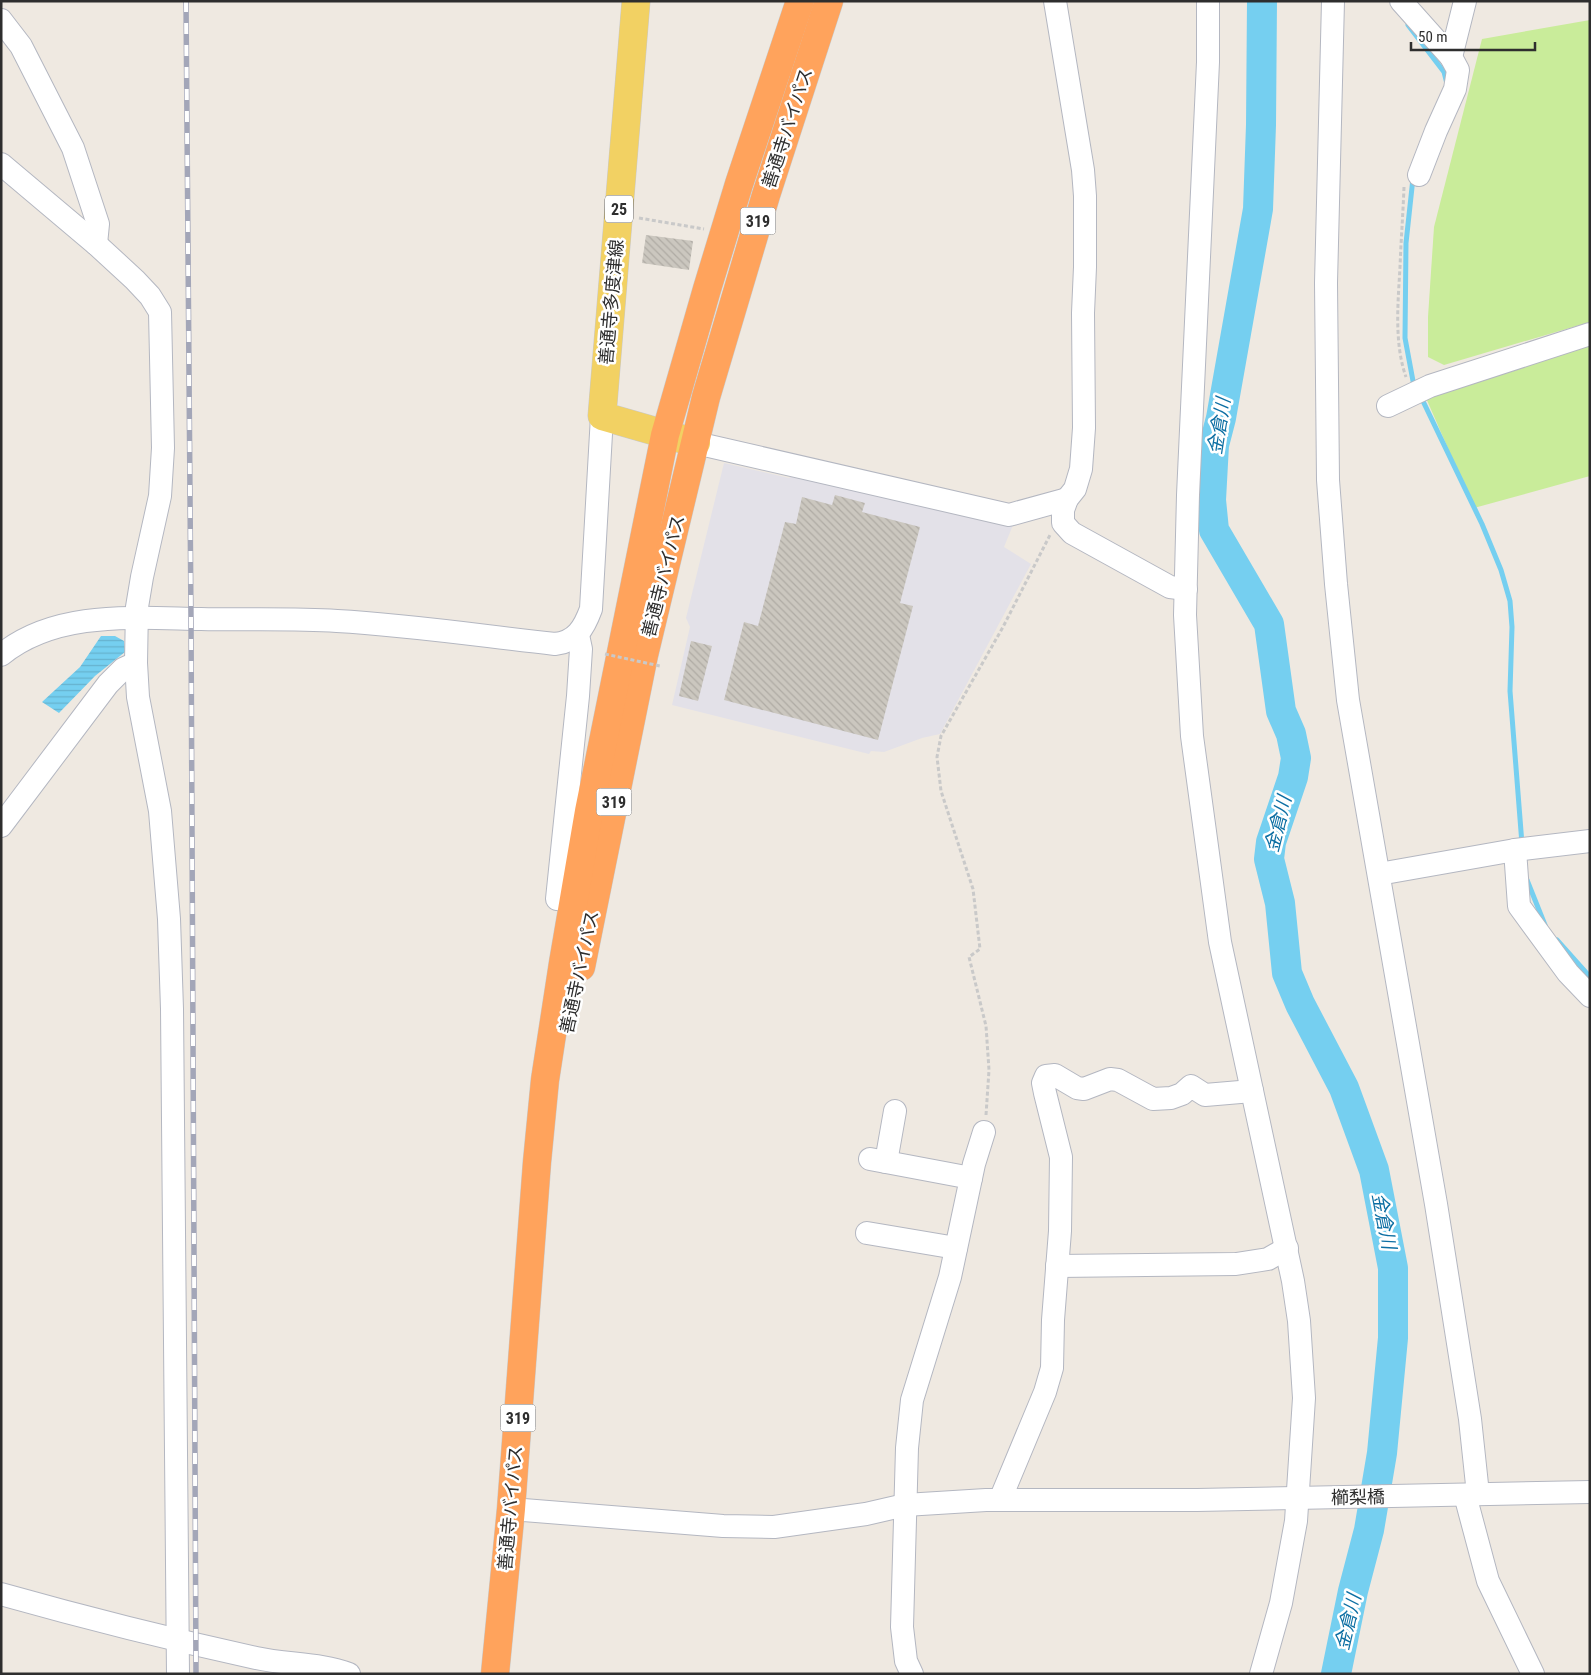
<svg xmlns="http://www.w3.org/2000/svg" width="1591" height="1675" font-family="'Roboto Condensed','Noto Sans JP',sans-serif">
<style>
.industrial{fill:#e3e1e8}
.pitch{fill:#c9ec9a}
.water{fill:url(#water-rules)}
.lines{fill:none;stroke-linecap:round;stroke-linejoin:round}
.stream{stroke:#75cff0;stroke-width:5}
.river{stroke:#75cff0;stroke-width:30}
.building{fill:url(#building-back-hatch)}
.minor-casing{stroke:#b4b7c1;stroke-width:24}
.major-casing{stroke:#c9c9c9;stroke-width:29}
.highway-casing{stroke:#c9c9c9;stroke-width:29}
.path{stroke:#c9c9c9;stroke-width:3;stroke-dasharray:4 2.5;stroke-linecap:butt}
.minor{stroke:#fff;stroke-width:22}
.major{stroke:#f2d163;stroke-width:28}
.highway{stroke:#ffa35c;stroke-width:28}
.rail-casing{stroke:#a3a6b8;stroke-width:5.5}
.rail{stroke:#fff;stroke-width:4;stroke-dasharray:11;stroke-linecap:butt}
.path-bridge{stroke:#c9c9c9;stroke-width:3;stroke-dasharray:4 2.5;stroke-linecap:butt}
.labels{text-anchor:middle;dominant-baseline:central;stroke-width:5;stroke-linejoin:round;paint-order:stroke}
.shield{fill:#fff;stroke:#6d6d6d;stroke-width:1}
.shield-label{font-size:16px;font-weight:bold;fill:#2e2e2e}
.street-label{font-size:18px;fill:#2e2e2e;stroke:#fff}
.water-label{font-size:19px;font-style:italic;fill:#0d6fa3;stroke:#fff}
</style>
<defs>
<pattern id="water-rules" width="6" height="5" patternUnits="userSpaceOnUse" patternTransform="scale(1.25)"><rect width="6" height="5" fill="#75cff0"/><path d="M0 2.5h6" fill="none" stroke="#66b2ce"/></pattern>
<pattern id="building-back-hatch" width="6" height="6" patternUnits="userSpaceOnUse" patternTransform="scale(1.25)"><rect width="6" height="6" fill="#cbc7bf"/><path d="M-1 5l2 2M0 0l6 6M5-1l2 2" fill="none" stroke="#afaba4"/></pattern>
</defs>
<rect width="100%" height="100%" fill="#efe9e1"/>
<path class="industrial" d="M724 463 789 478 800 470 1013 525 1004 547 1031 564 940 734 922 738 884 752 871 751 869 754 672 705 690 627 686 618Z"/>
<g class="pitch">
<path d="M1590 20V322L1444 365 1428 357V317L1434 227 1482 39Z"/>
<path d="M1590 344V476L1474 508 1426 398Z"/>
</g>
<path class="water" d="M101 636H115L124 641 125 652 95 676 59 713 42 702 80 667Z"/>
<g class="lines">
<g class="stream">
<path d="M1408 25 1444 72 1447 84"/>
<path d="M1413 178 1406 243 1405 338 1413 381 1416 387"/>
<path d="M1421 397 1482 524 1501 570 1510 601 1512 627 1510 691 1522 844"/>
<path d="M1527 880 1545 925"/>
<path d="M1557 940 1590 977"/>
</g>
<path class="river" d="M1262 1 1261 125 1258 209 1221 418 1214 445 1211 500 1214 530 1269 624 1281 711 1291 734 1296 758 1293 777 1271 842 1269 859 1280 903 1287 973 1300 1004 1344 1088 1374 1170 1393 1268V1338L1382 1453 1369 1530 1353 1591 1336 1674"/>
</g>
<g class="building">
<path d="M646 235 693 241 689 270 642 263Z"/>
<path d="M835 495 865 503 862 512 920 527 900 603 913 606 878 740 724 700 744 622 758 626 785 522 796 524 802 497 832 505Z"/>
<path d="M691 641 712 646 698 701 679 696Z"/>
</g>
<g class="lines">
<defs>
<g id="minor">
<path d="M1055 1 1083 170 1085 196V267L1083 313 1084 428 1081 469 1075 489 1067 499 1063 510V523L1072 533 1170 587 1186 589"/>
<path d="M1208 1V62L1188 495 1185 615 1192 736 1220 942 1293 1281 1299 1321 1304 1398 1296 1521 1281 1603 1261 1674"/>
<path d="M1333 1 1326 283 1328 480 1336 584 1348 700 1436 1204 1470 1419 1478 1494"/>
<path d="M1401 1 1451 57 1458 70 1455 89 1436 131 1419 175"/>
<path d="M1 20 21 46 73 148 98 224 96 244"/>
<path d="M1451 57 1465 1"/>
<path d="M1 164 96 244 135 280 150 296 160 312 163 448 160 496 142 577 137 607 136 663 138 697 160 811 169 919 172 1009 178 1674"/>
<path d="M1388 406 1430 386 1590 334"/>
<path d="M696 443 1009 515 1067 499"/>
<path d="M1 655C56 610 135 618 201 619 246 620 292 618 337 621 410 625 482 636 555 644 576 642 584 628 591 609L602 416"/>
<path d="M1 826 108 684 123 669 136 663"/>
<path d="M1515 850 1519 906 1568 973 1590 996"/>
<path d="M1379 874 1515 850 1590 841"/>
<path d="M557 899 578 696 581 649 578 635"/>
<path d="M870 1159 971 1178"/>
<path d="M886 1162 895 1111"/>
<path d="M867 1233 956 1248"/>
<path d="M1057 1266 1236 1264 1268 1259 1287 1248"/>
<path d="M1465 1495 1488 1581 1533 1674"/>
<path d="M1000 1500 1045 1392 1052 1368 1053 1320 1060 1231 1061 1157 1045 1093 1043 1083 1046 1076 1055 1075 1077 1088 1084 1089 1110 1079 1118 1080 1153 1099 1171 1098 1182 1094 1191 1086 1205 1095 1252 1091"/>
<path d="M511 1509 723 1526 774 1527 866 1514 905 1505 986 1500H1197L1590 1492"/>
<path d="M1 1594C86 1618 170 1639 256 1658 287 1665 320 1663 349 1674"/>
<path d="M912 1674 906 1661 902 1627 907 1448 912 1400 950 1277 974 1164 984 1132"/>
</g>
<path id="major" d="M636 1 602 416 696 443"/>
<g id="highway">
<path d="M581 967 644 655 706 397 766 195 829 1"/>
<path d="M495 1674 511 1509 537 1162 545 1080 563 963 589 811 665 435 707 289 739 184 800 1"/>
</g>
</defs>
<use href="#minor" class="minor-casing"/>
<use href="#major" class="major-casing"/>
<use href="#highway" class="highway-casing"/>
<g class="path">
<path d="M1404 187C1403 214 1401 240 1400 267 1398 303 1394 343 1406 377"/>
<path d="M639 218 704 229"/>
<path d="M986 1115 989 1070 986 1026 969 957 980 949 973 889 941 791 937 757 941 736 1003 627 1050 535"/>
</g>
<use href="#minor" class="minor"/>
<use href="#major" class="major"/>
<use href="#highway" class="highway"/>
<defs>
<path id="rail" d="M186 1 191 619 196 1674"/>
</defs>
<use href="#rail" class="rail-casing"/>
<use href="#rail" class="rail"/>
<path class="path-bridge" d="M605 654 660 666"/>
</g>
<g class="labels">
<g class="shield">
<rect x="605" y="195.5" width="28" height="27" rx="4"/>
<rect x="740.5" y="207.5" width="35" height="27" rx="4"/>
<rect x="596.5" y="788.5" width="35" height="27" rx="4"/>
<rect x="500.5" y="1404.5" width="35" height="27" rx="4"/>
</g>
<g class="shield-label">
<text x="619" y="209">25</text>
<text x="758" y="221">319</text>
<text x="614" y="802">319</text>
<text x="518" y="1418">319</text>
</g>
<g class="street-label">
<text transform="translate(787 128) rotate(-72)">善通寺バイパス</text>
<text transform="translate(611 302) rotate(-85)">善通寺多度津線</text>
<text transform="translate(663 576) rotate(-76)">善通寺バイパス</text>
<text transform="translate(579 972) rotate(-78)">善通寺バイパス</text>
<text transform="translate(1358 1497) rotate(-1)">櫛梨橋</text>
<text transform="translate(510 1508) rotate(-85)">善通寺バイパス</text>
</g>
<g class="water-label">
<text transform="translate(1219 426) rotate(-81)">金倉川</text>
<text transform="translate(1278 824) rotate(-76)">金倉川</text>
<text transform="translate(1384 1221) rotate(79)">金倉川</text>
<text transform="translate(1348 1622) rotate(-77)">金倉川</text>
</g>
</g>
<rect width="1591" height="1675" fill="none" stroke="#2e2e2e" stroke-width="5"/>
<path d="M1411 42v8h124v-8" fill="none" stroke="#2e2e2e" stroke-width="2.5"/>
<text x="1418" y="42" font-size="15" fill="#2e2e2e" stroke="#ffffff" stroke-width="4" paint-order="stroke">50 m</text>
</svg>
